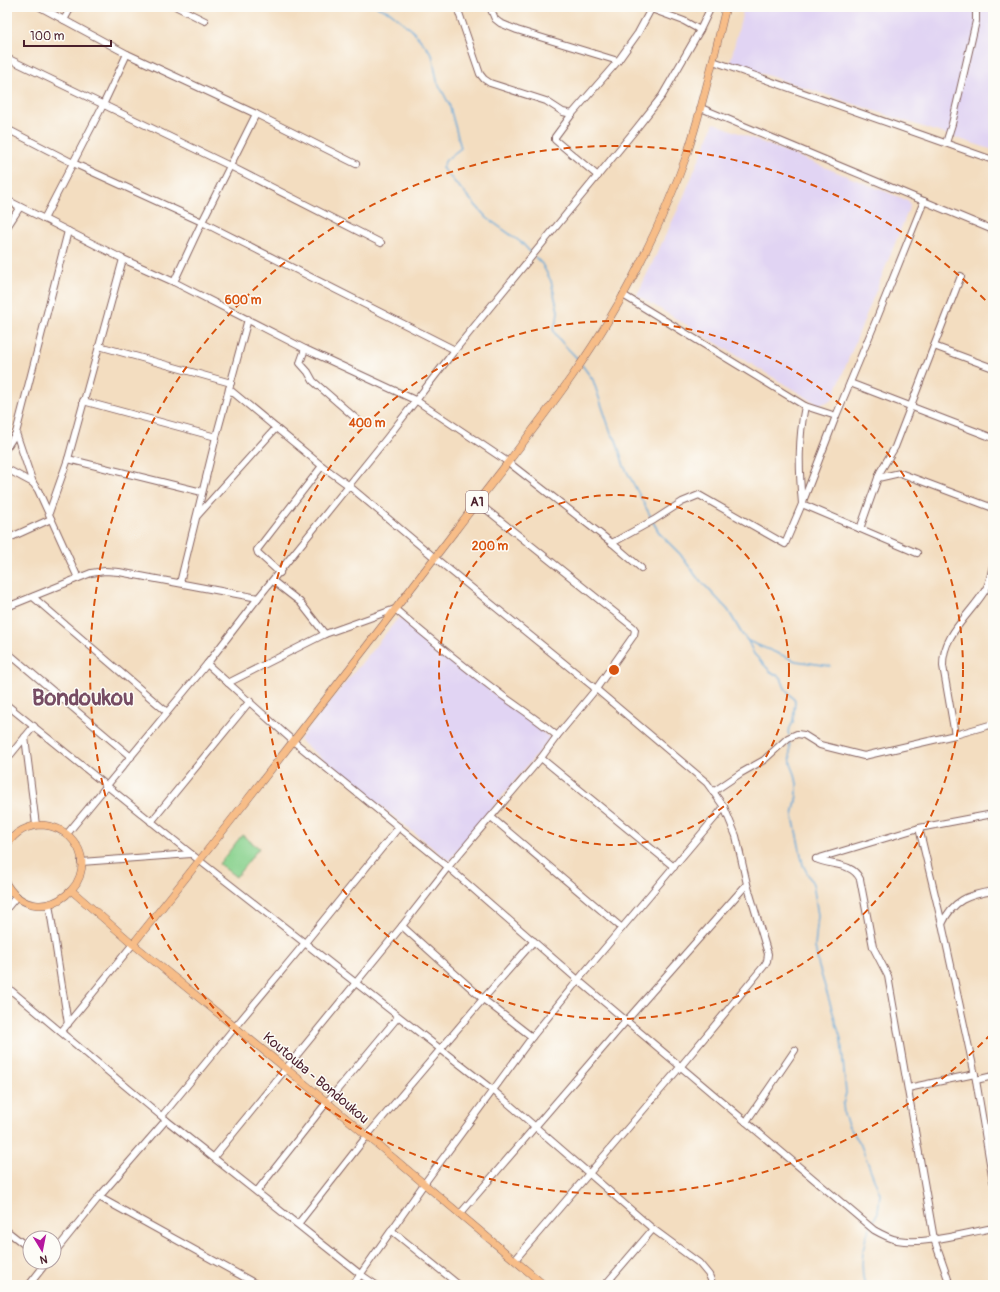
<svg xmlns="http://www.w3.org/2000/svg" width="1000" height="1292" font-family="Pangolin,sans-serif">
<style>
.built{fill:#e1d4f3}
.green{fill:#89d28e;stroke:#6a785c}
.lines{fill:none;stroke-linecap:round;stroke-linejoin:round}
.stream{stroke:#61a6d7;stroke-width:1.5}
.minor-casing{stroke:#85625f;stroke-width:8}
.major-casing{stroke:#85625f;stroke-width:8}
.minor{stroke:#fff;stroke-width:6}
.major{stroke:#f7bd88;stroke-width:7}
.ring{fill:none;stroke:#d8530f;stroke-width:2;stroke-dasharray:7 5}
.labels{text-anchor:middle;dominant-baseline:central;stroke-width:3;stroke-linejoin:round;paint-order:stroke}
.shield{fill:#fdfcf7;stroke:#806168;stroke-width:1}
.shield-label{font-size:13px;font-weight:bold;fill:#4a1f2b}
.street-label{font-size:14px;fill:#4a1f2b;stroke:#fdfcf7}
.town-label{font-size:22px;font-weight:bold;fill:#764c63;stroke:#fdfcf7}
.centre{fill:#d8530f;stroke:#fdfcf7;stroke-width:2}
.ring-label{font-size:12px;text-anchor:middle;font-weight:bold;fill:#d8530f;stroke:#fdfcf7;stroke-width:3;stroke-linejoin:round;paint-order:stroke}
</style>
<rect width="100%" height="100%" fill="#fdfcf7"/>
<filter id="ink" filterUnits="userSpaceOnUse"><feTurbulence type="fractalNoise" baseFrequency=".025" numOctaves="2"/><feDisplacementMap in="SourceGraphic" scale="8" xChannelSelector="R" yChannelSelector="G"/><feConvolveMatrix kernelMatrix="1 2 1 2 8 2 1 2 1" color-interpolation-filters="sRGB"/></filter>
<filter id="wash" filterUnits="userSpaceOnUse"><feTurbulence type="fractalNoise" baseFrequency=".012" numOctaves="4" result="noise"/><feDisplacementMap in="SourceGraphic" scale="16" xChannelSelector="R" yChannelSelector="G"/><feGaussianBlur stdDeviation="0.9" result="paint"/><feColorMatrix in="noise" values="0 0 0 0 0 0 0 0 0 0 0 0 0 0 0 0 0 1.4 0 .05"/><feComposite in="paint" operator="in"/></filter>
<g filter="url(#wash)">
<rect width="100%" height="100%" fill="#f3ddc0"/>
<g class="built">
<path d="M744 7H993V150L730 63Z"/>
<path d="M714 123 909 201 910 206 832 400 819 405 637 295 681 203Z"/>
<path d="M399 617 550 738 449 861 299 740Z"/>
</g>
<path class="green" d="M242 835 259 848 236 877 219 864Z"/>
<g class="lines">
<g class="stream">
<path d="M377 7 390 12 412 30 432 54 437 81 449 104 461 148 446 160 442 168 487 218 522 243 532 254"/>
<path d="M535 257 542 264 551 281 558 311 557 321 553 329C558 342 571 350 580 362"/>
<path d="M582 365 593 380 611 433 616 440 624 466 652 519"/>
<path d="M653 522 660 534 680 554 696 576 728 610 742 634 748 641 754 654 770 671 781 678 785 688 795 701 793 722 788 732 789 735"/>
<path d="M748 641 796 661 830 666"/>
<path d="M789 739 791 764 795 774 797 784V795L793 816 803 865 813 884 818 915 815 947 819 967 841 1039 846 1093 843 1104 844 1115 848 1125 860 1143 880 1194 878 1212 871 1225"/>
<path d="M865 1285C860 1269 862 1243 870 1228"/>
</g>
</g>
</g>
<g filter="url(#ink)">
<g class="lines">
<defs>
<g id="minor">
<path d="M40 7 127 54"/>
<path d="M177 7 205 21"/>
<path d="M457 7 480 74 484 79 490 83 546 101 563 112 572 114 555 137V140L598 176"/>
<path d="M490 7 495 19 500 23 517 30 618 61"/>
<path d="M646 7 684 21 700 30"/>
<path d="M64 20 71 7"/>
<path d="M7 58 230 166 381 243"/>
<path d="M713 61 993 160"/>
<path d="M701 108 993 230"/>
<path d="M256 114 356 164"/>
<path d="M572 114 618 61 638 33 651 9"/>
<path d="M7 129 73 163 202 222 455 350"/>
<path d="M946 143 952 124 976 21V7"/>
<path d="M7 200 123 259 174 282 305 349 417 401 508 462 612 543 641 568"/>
<path d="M44 219 103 105 127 54 256 114 202 222 174 282"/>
<path d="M7 227 20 207"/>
<path d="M623 295 805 406 836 416"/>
<path d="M99 346 231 383"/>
<path d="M934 346 993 368"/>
<path d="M305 349 300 363 308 372 313 381 360 422"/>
<path d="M850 383 993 438"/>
<path d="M229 389 322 466 348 485 435 558 596 689 707 783 724 807 736 836 747 884 627 1020 460 1214"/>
<path d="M83 401 216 437"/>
<path d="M805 406C798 440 799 469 802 504L917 553"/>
<path d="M16 433 33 483 38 490 78 578"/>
<path d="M7 447 16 433 68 231"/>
<path d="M68 459 202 492"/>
<path d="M7 469 33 483"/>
<path d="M878 478 900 473 993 508"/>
<path d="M49 513 68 459 123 259"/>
<path d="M197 516 276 428"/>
<path d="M860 529 880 472 895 447 961 276"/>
<path d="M7 539 51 519"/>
<path d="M612 543 654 520 682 502 699 495 785 544 802 504 836 416 877 318 924 201"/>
<path d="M280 573 258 553 257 550 322 466"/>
<path d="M273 581 300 602 325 634"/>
<path d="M180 583 216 437 248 319"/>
<path d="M33 597 167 712"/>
<path d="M7 607 91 573 105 571 119 572 258 598"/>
<path d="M7 652 131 757"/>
<path d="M207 664 293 741 448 867 578 980 874 1230C881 1234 888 1238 897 1240 925 1245 965 1233 993 1228"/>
<path d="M228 683 325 634 395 609C430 639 466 668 503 696 521 709 540 721 557 736"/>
<path d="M7 705 200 861 494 1091 653 1229 699 1263 709 1275 713 1285"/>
<path d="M955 735 943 666C942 633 973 613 987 587 990 581 991 572 993 566"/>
<path d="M25 737 36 825"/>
<path d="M541 758 674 867"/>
<path d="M7 759 34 726"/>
<path d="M713 792 741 773 764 760 788 738 797 734 804 735 820 745 864 756 955 735 993 724"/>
<path d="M993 814 919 828 942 924 976 1080 993 1181"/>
<path d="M491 817 622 928"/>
<path d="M151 822 250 701"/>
<path d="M67 834 207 664 258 598 387 438 455 350 636 129 662 96 700 30 711 7"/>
<path d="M816 859C830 866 852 862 860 879L873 947 888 976 934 1239 950 1285"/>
<path d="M816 859 919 828"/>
<path d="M81 862 191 854"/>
<path d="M49 904 68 1024"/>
<path d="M7 908 17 896"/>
<path d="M942 924C953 900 968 895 993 891"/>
<path d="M402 926 483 999 532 1037"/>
<path d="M7 987 166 1120 360 1274 376 1285"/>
<path d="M235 1027 304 944 399 827"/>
<path d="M61 1032 133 944"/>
<path d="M976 1080 993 1076"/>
<path d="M908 1088 975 1074"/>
<path d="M162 1116 235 1027"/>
<path d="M746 1122 795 1050"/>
<path d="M214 1157 402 926 448 867 541 758 557 736 596 689 634 635 635 630 633 627 477 502"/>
<path d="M257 1191 327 1102 398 1017"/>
<path d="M99 1197 258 1285"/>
<path d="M298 1224 366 1137 483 999 534 941"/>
<path d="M391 1230 459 1285"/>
<path d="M7 1231 30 1249"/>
<path d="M54 1253 99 1197 166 1120"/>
<path d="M515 1260 681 1066 764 966 767 961 768 954 747 884"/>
<path d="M29 1285 47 1262"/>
<path d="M353 1285 424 1184 532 1037 578 980 724 807"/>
<path d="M605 1285 653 1229"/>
</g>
<g id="major">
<path d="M7 845C15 832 28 825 43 825 53 826 63 830 70 837 110 878 39 936 7 885"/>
<path d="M72 891 133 944 327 1102 544 1285"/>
<path d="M133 944C242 808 349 670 455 531 521 444 592 361 640 263 658 227 674 191 687 154 703 106 714 56 726 7"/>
</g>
</defs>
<use href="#minor" class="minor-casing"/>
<use href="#major" class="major-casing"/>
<use href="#minor" class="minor"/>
<use href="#major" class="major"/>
</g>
</g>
<g class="ring">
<circle cx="614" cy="670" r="175"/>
<circle cx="614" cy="670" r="349"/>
<path d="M991 1034A524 524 0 1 1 991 306"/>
</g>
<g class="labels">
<rect class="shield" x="466" y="491" width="22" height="22" rx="3"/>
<g class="shield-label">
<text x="477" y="502">A1</text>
</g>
<g class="street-label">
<text transform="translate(316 1078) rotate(40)">Koutouba - Bondoukou</text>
</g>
<g class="town-label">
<text x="83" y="698">Bondoukou</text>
</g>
</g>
<circle cx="614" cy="670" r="6" class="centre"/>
<g class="ring-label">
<text x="243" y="304">600 m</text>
<text x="367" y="427">400 m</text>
<text x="490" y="550">200 m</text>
</g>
<rect width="1000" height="1292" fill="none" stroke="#fdfcf7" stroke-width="24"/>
<g transform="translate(42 1250) rotate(170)"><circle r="19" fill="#fdfcf7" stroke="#b5a4a5"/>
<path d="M0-3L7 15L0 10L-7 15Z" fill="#b5179e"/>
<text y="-6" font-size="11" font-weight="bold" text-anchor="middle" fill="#4a1f2b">N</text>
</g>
<path d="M24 40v6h87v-6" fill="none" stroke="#4a1f2b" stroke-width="2"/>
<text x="30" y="40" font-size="12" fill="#4a1f2b" stroke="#fdfcf7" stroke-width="3" paint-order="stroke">100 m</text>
</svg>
